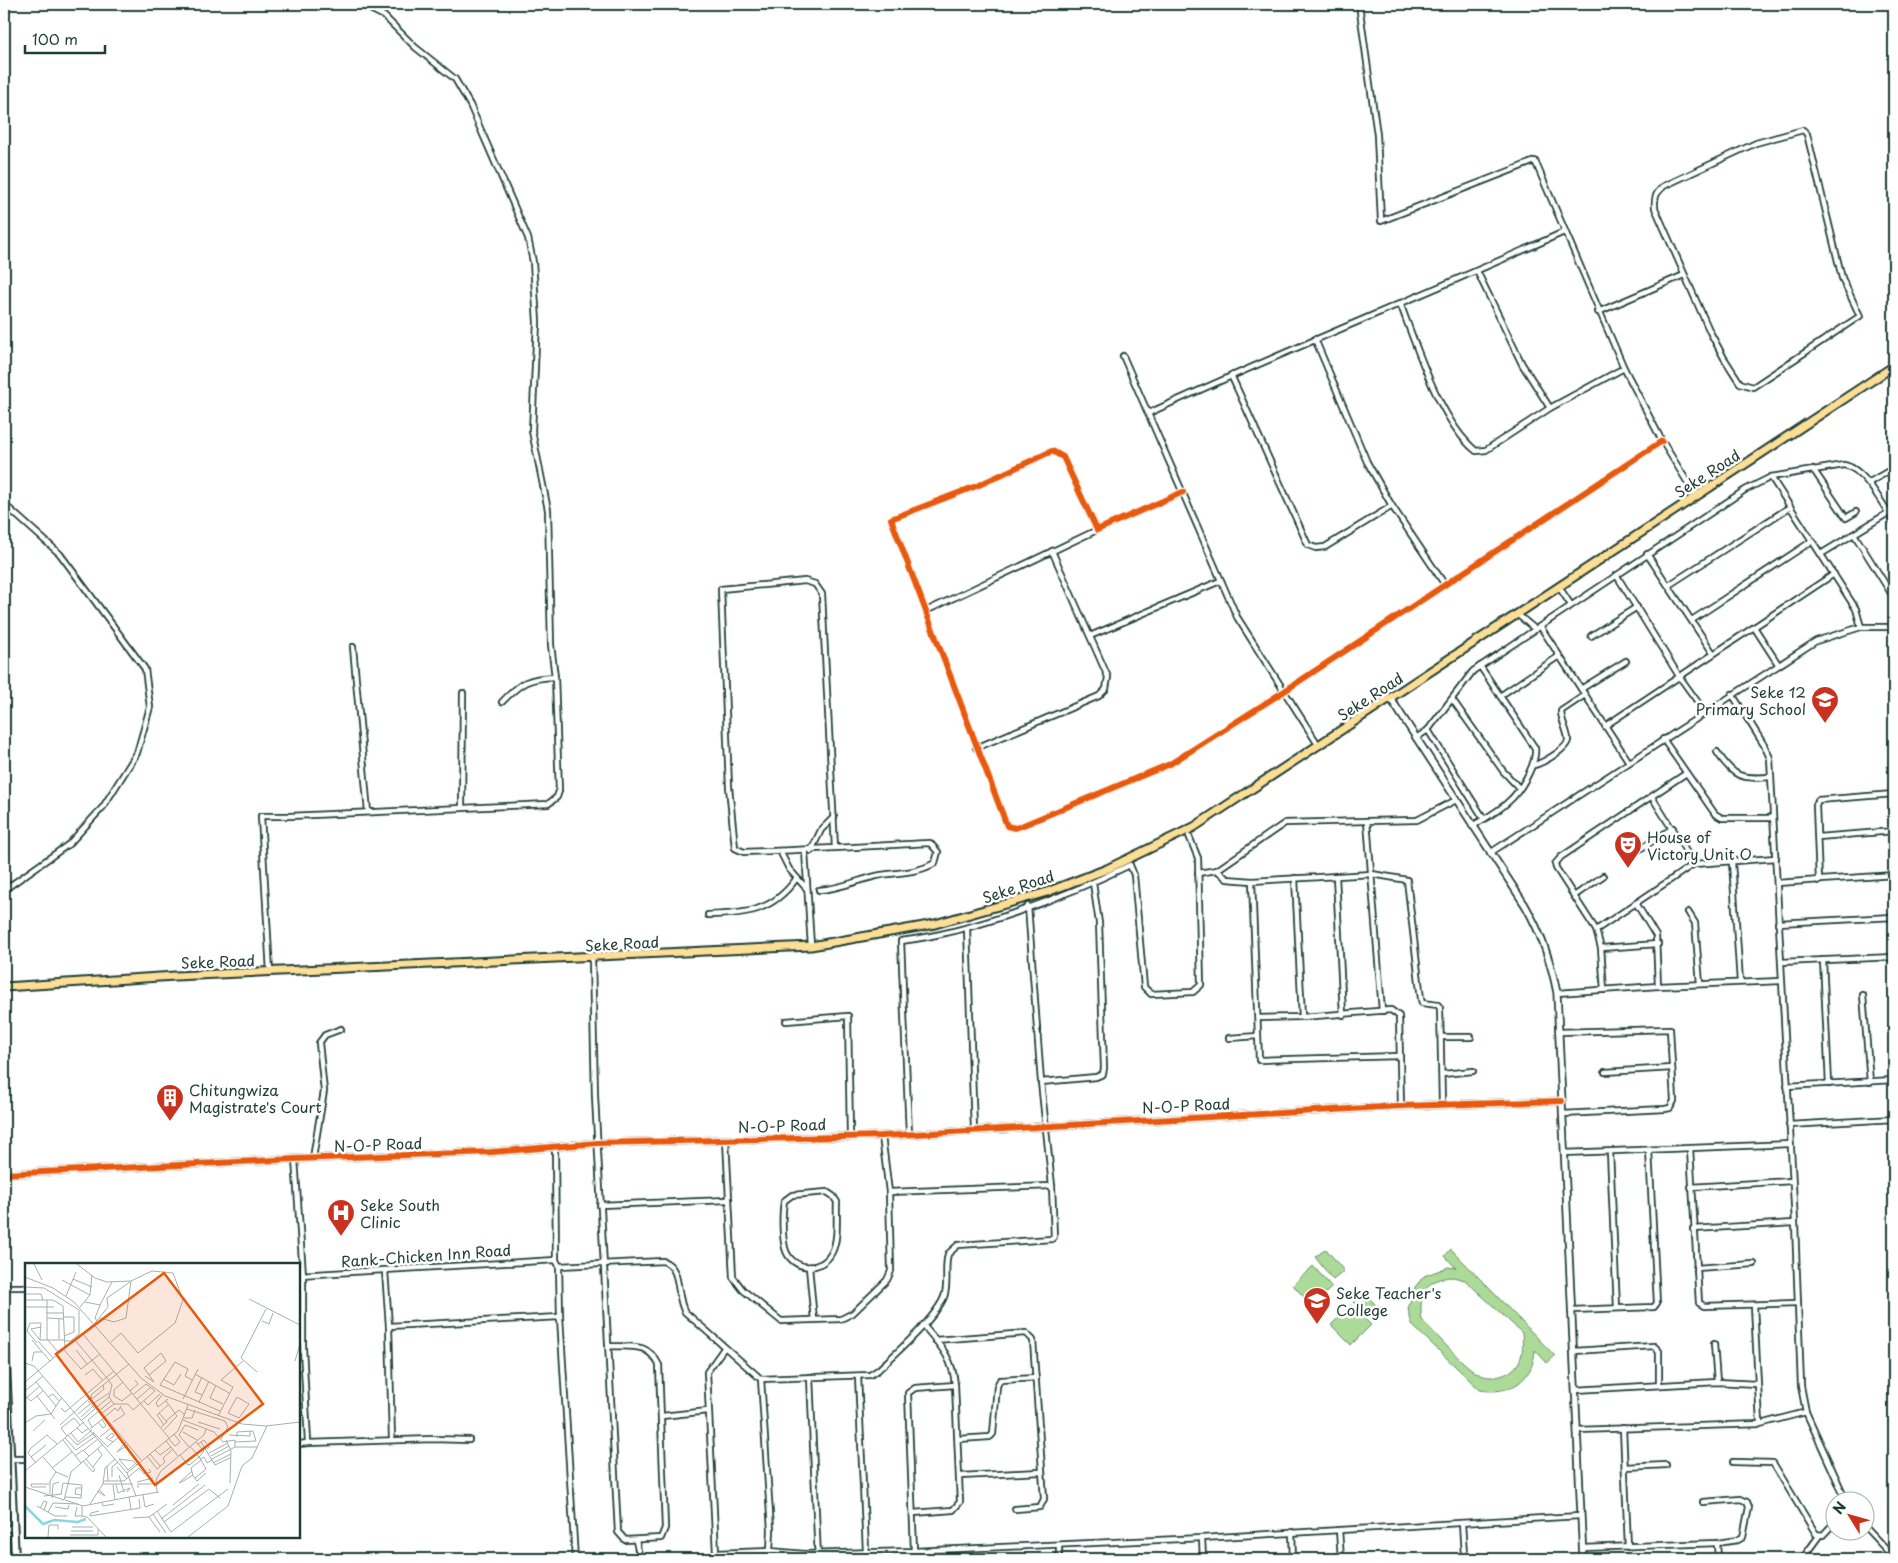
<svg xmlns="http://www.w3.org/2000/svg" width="1898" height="1563" font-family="'Playpen Sans',sans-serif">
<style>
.green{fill:#abda99;stroke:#658c66;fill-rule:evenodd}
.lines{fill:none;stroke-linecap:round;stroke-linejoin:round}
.minor-casing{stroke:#1f3d34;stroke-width:8}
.tertiary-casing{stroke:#1f3d34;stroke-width:9}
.secondary-casing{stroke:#1f3d34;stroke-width:10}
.primary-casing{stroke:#1f3d34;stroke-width:11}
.minor{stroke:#fff;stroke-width:4.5}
.tertiary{stroke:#fff;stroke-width:5.5}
.secondary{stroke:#fff;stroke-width:6}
.primary{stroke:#fdde96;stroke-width:7}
.cycleway-casing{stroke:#fff;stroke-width:9}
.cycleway{stroke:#e8590c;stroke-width:6}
.labels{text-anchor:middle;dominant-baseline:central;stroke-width:5;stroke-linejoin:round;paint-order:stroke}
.street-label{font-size:15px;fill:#1f3d34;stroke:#fff}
.poi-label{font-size:15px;fill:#1f3d34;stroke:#fff;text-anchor:start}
.inset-river{fill:none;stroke:#87d8e1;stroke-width:2.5}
.inset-road{fill:none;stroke:#a5b1ae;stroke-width:1}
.view{fill:#e8590c;fill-opacity:0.15;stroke:#e8590c;stroke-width:2.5}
.inset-edge{fill:none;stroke:#1f3d34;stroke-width:2.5}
</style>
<rect width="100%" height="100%" fill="#fff"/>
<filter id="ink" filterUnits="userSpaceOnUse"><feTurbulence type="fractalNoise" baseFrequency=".02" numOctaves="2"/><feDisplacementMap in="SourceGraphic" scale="10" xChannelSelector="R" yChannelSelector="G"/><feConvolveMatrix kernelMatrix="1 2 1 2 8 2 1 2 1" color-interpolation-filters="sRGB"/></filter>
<g filter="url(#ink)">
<g class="green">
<path d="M1326 1249 1344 1271 1333 1280 1315 1257Z"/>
<path d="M1451 1249 1555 1356 1547 1363 1535 1350C1533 1381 1510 1395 1480 1390L1412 1325 1408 1309 1415 1287 1424 1276 1448 1267 1456 1268 1445 1256ZM1453 1277 1465 1280 1522 1333C1523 1348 1524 1361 1511 1371 1503 1377 1490 1379 1481 1375 1465 1368 1436 1334 1422 1320 1418 1294 1426 1278 1453 1277Z"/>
<path d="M1313 1266 1332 1287 1312 1306 1293 1285Z"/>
<path d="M1364 1293 1384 1313 1374 1323 1354 1302Z"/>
<path d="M1351 1305 1371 1325 1351 1345 1331 1325Z"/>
</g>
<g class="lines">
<defs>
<g id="minor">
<path d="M1359 4 1377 135 1381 221 1535 161 1624 368 1662 441 1696 496"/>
<path d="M1803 130 1807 134 1842 278 1860 316 1753 387 1740 383 1724 358 1710 332 1655 208C1654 197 1656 193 1664 186L1756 143Z"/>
<path d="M1477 271 1522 364 1550 408"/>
<path d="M1400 303C1416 345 1440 422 1476 451L1486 450 1550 408 1624 368"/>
<path d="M1598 312 1684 275"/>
<path d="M1315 339 1367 462 1392 506 1445 585"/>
<path d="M1123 356 1237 617 1319 746"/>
<path d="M1231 375 1308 545 1316 548 1325 547 1392 506"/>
<path d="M1149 413C1286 350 1427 294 1564 232"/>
<path d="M1813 469 1846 518 1856 512"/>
<path d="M1771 477 1856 609 1861 627"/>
<path d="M1868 483 1894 468"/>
<path d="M1183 492 1097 530 1063 457 1052 451 979 485 891 519 1007 826 1015 828 1021 826 1170 764 1283 692 1662 441"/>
<path d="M4 504 60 554 145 669 150 707 137 753 103 807 69 844 4 890"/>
<path d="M1854 534 1894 598"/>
<path d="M1647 554 1713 653"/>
<path d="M1821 554 1888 513"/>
<path d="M1617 576 1679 676 1705 712"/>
<path d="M1669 585 1790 507"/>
<path d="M1559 587 1571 605"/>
<path d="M926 611 1097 530"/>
<path d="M1517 614 1535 629"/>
<path d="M1692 620 1812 541"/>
<path d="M1540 626 1629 762"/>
<path d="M1754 627 1778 664"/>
<path d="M1090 636 1220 581"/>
<path d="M1591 636 1637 607"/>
<path d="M353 647 368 812"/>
<path d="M1581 689 1626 661"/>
<path d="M1732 694 1764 745 1770 758 1795 1223 1801 1386 1806 1412 1846 1500"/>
<path d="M1500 696 1559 656"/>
<path d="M1452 699 1503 771 1519 788"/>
<path d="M502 702C521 682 528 678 555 677"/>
<path d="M1605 726 1834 574"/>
<path d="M1428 730 1484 819"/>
<path d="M1416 738 1428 730 1473 671 1745 490 1771 477 1844 465C1864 468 1883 505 1894 522"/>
<path d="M1663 739 1715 814 1722 818H1773"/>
<path d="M976 748 1099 696 1106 689 1108 677 1052 551"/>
<path d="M1717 752C1734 778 1741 779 1771 777"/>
<path d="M1534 765C1543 763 1569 748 1568 739 1567 729 1561 721 1561 711L1585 695"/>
<path d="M1652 797 1694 864"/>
<path d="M462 808 463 693"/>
<path d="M1472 826C1484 819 1498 812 1508 802 1520 792 1537 764 1535 748L1480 666"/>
<path d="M1818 837 1894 831"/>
<path d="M1640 849 1673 828"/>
<path d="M780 851 789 869 807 889"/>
<path d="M805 851 811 946"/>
<path d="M811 851 821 830 834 817"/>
<path d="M1490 853 1816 641 1861 627H1894"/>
<path d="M1732 862 1740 982"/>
<path d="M1217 870 1285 823 1367 821"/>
<path d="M1198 873 1217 870 1227 879 1252 881 1372 874 1407 880 1421 999 1422 1003 1438 1005 1440 1008 1442 1104"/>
<path d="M1336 876 1343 1015"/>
<path d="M1295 878 1302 1017"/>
<path d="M1252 881 1259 1060 1400 1056"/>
<path d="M1819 881 1816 805 1818 800 1894 794"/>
<path d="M1777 883 1894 875"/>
<path d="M819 890C841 889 860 879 881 875 900 872 918 873 935 863L938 852 930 843C868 846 806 850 744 852L735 848 729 787 721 589 805 581 815 584 822 594 835 848"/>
<path d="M1574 896 1603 876"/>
<path d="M1636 903 1656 936 1658 986"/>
<path d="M1688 912 1695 923 1700 984"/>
<path d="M708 915C746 914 772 912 796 879"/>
<path d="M1778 923 1894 917"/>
<path d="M967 928 974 1130"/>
<path d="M1596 930 1694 864 1776 858"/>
<path d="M1601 948 1658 944"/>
<path d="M592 958 595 1096 618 1532 625 1540 661 1538 665 1528 659 1365C647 1342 633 1347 609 1346"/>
<path d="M1823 960 1829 1084"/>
<path d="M1781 962 1894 957"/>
<path d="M270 972 261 816H290L548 804 557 797 559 791 555 677 551 645 548 510 532 431 537 322 533 262 528 238 470 105 455 79 415 47 384 16 360 4"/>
<path d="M1604 990 1601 948 1596 930 1556 868 1555 864 1561 857 1685 774"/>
<path d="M1557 993 1658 986 1781 981"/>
<path d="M1863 995 1870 1082"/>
<path d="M1382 1011 1367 821 1417 820 1456 800"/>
<path d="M1258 1018 1302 1017 1391 1010 1399 1016 1401 1106"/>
<path d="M786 1021 848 1016 850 1135"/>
<path d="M1559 1032 1670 1029 1674 1101 1670 1108 1665 1109 1562 1114"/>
<path d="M1442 1037H1471"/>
<path d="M1229 1038 1258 1036"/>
<path d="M1605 1072 1672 1068"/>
<path d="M1443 1074 1473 1071"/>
<path d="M1041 1082 1096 1077 1103 1074 1104 1068 1099 923 1093 883"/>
<path d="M1787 1086 1894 1080"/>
<path d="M1789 1125 1894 1119"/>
<path d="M909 1134 901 941C974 932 1064 897 1130 865L1134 875 1144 987 1151 994 1193 992 1201 985 1198 858 1189 836"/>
<path d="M726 1140 733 1277 743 1290 781 1321 841 1319 853 1313 887 1280 891 1271 889 1192 882 1136"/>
<path d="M555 1147 556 1260 559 1266 560 1317 575 1559"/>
<path d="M1690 1149 1699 1303 1704 1306 1798 1303"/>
<path d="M1610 1152 1617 1308"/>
<path d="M1564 1153 1790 1144"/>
<path d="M313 1158 324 1091 319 1043 325 1035 341 1029"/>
<path d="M295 1159 303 1275V1347L308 1443 299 1444"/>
<path d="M1691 1187 1792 1181"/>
<path d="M827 1192 833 1196 837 1202C836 1217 839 1238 832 1252 822 1273 791 1271 785 1248 782 1235 782 1214 784 1201L792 1195Z"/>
<path d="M889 1192 1052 1186"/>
<path d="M600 1205 728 1200"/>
<path d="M1693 1229 1795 1223"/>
<path d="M559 1266 663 1261C683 1268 675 1296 685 1312L761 1379 771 1530 770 1551 805 1554 914 1551 908 1393 915 1388 955 1385C953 1358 940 1345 923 1325"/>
<path d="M809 1267 814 1320"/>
<path d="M1696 1268 1754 1264"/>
<path d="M385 1271 389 1326"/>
<path d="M299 1275 556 1260"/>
<path d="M4 1287H26"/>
<path d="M1571 1310 1654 1307 1657 1303 1649 1150"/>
<path d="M935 1340 1026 1333 1033 1340 1044 1499 1040 1507 1015 1509"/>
<path d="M1714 1344 1717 1382"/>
<path d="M724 1348 707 1372 716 1553 770 1551"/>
<path d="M1574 1351 1654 1346 1659 1351V1385"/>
<path d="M858 1376 866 1551"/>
<path d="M810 1377 818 1559"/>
<path d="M761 1379 870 1375 878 1370C896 1353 935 1319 944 1297 949 1284 944 1268 948 1254L958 1245 1052 1239 1054 1237 1052 1186 1041 1082 1028 906"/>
<path d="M1575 1390 1717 1382 1757 1384"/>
<path d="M662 1416 708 1411"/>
<path d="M1760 1424 1806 1412"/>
<path d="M1623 1428 1628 1547"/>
<path d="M1577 1430 1760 1424 1754 1305"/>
<path d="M958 1439 990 1437 993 1434 997 1386 1000 1380 1036 1378"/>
<path d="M392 1440 389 1326 560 1317"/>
<path d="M308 1443 433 1439 469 1440"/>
<path d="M11 1459H26"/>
<path d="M1733 1462 1773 1463 1816 1534 1823 1535 1836 1521"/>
<path d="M1625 1467 1666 1465"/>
<path d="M961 1476 1041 1472"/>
<path d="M913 1513 953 1510 960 1502 955 1385"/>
<path d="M1866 1528 1894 1558"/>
<path d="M4 1529 13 1528"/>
<path d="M1339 1530 1341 1559"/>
<path d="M1292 1532 1293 1559"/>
<path d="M1202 1538 1203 1559"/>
<path d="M636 1541 640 1559"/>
<path d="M1717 1543 1718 1559"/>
<path d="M1059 1545V1559"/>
<path d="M1583 1548 1717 1543 1738 1540 1743 1537 1749 1507 1747 1502 1741 1499 1703 1502"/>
<path d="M915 1559 914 1551 1202 1538 1580 1516"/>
<path d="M1458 1559 1464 1555 1462 1523"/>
<path d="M1802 1559 1819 1536"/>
</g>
<g id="tertiary">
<path d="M1391 699 1525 905C1541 933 1551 961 1557 993L1583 1559"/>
<path d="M4 1174 295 1159 492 1152 598 1143 882 1136 1401 1106 1562 1101"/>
</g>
<path id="secondary" d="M4 1321 15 1559"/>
<path id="primary" d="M4 987 175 976 811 946 935 924 1047 892 1107 869 1194 827 1894 366"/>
</defs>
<use href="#minor" class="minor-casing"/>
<use href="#tertiary" class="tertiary-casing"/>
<use href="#secondary" class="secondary-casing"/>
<use href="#primary" class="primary-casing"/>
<use href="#minor" class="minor"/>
<use href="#tertiary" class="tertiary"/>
<use href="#secondary" class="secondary"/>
<use href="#primary" class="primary"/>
<defs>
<g id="cycleway">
<path d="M1183 492 1097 530 1063 457 1052 451 979 485 891 519 1007 826 1015 828 1021 826 1170 764 1283 692 1662 441"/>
<path d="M4 1174 295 1159 492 1152 598 1143 882 1136 1401 1106 1562 1101"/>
</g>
</defs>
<use href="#cycleway" class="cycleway-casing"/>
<use href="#cycleway" class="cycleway"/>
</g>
</g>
<defs>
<symbol id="school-pin" viewBox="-11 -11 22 30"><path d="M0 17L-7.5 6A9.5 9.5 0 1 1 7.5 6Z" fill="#c8321e" stroke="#fff"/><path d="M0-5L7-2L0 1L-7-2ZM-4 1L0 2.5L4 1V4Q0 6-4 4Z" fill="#fff"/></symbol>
<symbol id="theatre-pin" viewBox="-11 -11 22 30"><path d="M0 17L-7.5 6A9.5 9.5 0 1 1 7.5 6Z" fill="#c8321e" stroke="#fff"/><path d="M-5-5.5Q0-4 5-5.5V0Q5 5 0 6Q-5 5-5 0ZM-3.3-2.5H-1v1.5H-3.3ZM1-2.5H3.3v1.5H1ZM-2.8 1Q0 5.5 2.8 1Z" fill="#fff"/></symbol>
<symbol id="building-pin" viewBox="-11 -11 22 30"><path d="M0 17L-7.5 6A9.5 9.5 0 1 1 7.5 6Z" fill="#c8321e" stroke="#fff"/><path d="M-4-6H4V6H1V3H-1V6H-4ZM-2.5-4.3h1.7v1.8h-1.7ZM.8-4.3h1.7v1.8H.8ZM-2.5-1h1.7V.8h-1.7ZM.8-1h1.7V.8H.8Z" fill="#fff"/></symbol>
<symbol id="hospital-pin" viewBox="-11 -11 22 30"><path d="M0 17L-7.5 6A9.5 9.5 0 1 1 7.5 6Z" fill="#c8321e" stroke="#fff"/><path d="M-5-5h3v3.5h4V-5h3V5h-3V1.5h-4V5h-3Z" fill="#fff"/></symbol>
<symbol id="university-pin" viewBox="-11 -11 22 30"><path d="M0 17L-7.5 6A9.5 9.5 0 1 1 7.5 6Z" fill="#c8321e" stroke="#fff"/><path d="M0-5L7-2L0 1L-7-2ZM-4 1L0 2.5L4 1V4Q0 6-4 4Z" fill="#fff"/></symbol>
</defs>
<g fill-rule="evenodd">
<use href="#school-pin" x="1809" y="684" width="32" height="43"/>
<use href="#theatre-pin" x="1612" y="829" width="32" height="43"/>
<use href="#building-pin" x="154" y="1082" width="32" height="43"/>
<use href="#hospital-pin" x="325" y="1197" width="32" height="43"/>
<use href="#university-pin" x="1301" y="1285" width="32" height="43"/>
</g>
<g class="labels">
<g class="street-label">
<text transform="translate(1707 473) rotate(-33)">Seke Road</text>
<text transform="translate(1370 696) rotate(-33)">Seke Road</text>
<text transform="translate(1018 886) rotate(-18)">Seke Road</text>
<text transform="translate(622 943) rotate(-3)">Seke Road</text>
<text transform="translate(218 961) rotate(-2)">Seke Road</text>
<text transform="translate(1186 1105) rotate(-3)">N-O-P Road</text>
<text transform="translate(782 1125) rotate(-2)">N-O-P Road</text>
<text transform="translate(378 1144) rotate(-2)">N-O-P Road</text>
<text transform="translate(426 1255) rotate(-4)">Rank-Chicken Inn Road</text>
</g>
<g class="poi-label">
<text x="1806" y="691" text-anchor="end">Seke 12<tspan x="1806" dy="17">Primary School</tspan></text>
<text x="1647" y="836">House of<tspan x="1647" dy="17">Victory Unit O</tspan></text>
<text x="189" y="1089">Chitungwiza<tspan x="189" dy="17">Magistrate's Court</tspan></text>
<text x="360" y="1204">Seke South<tspan x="360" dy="17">Clinic</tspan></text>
<text x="1336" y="1292">Seke Teacher's<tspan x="1336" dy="17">College</tspan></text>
</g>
</g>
<g transform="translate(25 1263)">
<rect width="275" height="275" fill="#fff"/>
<path class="inset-river" d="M0 243 18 261 29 257 53 259 61 256"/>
<path class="inset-road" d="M9 1 17 17M52 1 70 15 82 19 106 18 127 8 148 10 158 37 150 60 113 90 96 70 86 79M0 14 28 25 49 39 116 115 140 133 217 161 241 163 275 159M48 16 67 24M37 17 65 32M0 24 19 25 54 47V71L46 78H39M0 31H16L18 37M41 33 51 9M224 36 275 62M0 37H28L38 43 40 86M22 37V76L34 90M60 39 75 42M0 44H29M55 44 65 32 67 12M21 50H39M22 55 39 56M75 55 89 59 101 55 106 18M34 56V76M72 58 70 55 76 40 87 19M237 58 244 61 248 50M70 60 83 44 82 35 105 19M58 71 144 175M39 73 49 69V54H39M7 77 25 98M15 77H39M15 77 6 66 16 64M50 77 81 114M13 78 28 95M12 80 2 68 5 60H16L15 77M39 87 56 106 75 91M51 87 62 101M7 98 9 89H17M270 98 275 81M0 100 9 103 102 210 111 233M232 109 216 95 241 46M170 111 204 130M60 112 68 106 77 117M120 113 129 119 119 105 136 90 141 98 124 112M81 114 87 122 84 134 89 141H103L108 147 130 128M138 116 149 122 156 111M167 117 160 113 163 106 150 99 135 122 195 148M0 119 70 60M11 119 31 143M98 119 89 127V133L97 138 107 130M78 122 79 126 67 136 66 132 104 101M191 122 185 135 198 141M0 128 18 113M105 128 113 121 110 117M109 131 121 121 130 128M137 132 131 140 133 144 143 136M177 132 170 129 177 114M0 133 6 138 18 128M12 133 30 156M23 134 28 131 34 138M84 134 72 144 80 154 90 145 93 148 96 143M212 134 224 141 214 155 203 150ZM1 135 15 123M112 136 125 125M158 136 173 106M119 138 123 142 135 131M174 139 184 118M72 144 69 140 84 130M36 145 40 149 89 108M162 146 200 158 203 164 196 176M77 150 89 141M134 150 142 159 136 164M53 151 65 141M193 153 208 124 196 117 218 98M56 154 68 143M159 155H167L170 147M57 157 70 146 63 138M158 157 189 169 198 179 210 177V184L187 196M141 158 154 147 160 152M73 159 78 165 81 163 77 156M88 159 100 151 95 144M173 159 195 166M0 160 11 153 26 151 37 134M35 162 66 134M139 162 132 152 143 142M67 164 63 157 86 138M52 165 57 170 64 165M65 166 80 154 116 197M139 167 152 153 141 138M8 168 20 157M68 169 83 184M158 169 172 177M46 170 53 179 67 167M43 172 52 182 69 170M154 172 160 162 173 167M154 172 164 184M204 172 225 173V168M42 173 36 165 49 155 55 162M75 174 87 164M40 175 51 187 71 173M85 176 89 173 87 170 81 175 88 179M144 176 150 183 155 179 149 171M38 177 56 200M201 177 206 188 205 220M141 178 153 193M101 179 92 189 103 182M171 179 179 188 174 194 176 197 166 205 168 213 172 218 181 210M176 179 190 202 205 195M210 179 231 178 228 168 212 169V174M173 181 179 177 184 184 182 186M165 183 174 194 166 201M82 184 95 173M210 184H232M59 187 73 176M130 187 135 192 146 184M184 190 203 180M125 191 135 203M155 192 163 202 166 201M50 193 58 187 64 193M122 193 132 206 140 199M186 193 204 183M6 194 21 182M18 194 31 209 43 214M175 196 179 194 182 200 187 197M58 198 68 209 70 207 61 196M140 199 138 195 148 186M11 200 3 190 6 185 22 172 32 181M111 200 103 207 94 196 108 198 112 202M188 200 206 191M82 203 83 218M68 204 77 192 73 186M92 204 102 216M27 205 47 189M114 205 119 211 126 209 124 206M0 208 59 159M102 210 153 168 163 142M94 212 99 229M87 214V204L93 199M170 215 181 206 176 197M79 218H99L114 205M112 219 128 215M154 220 167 208M155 220 168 212M6 221H24M6 221 7 224H21M78 221H108M91 221 93 230 105 225 102 229M88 222 90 237M0 224 39 237 46 209 78 181M113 225V221H130M72 228 80 233 74 226M132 229 131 217 136 208 179 172 181 166M25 231V218L31 209M36 231 38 220 57 222 56 235 40 234M56 232 50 231 51 225H57M118 232 120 244 129 241M19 233 37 231M27 235 28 221 34 219M40 237 58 243 104 234M77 239 78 243 89 241M65 241 78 221 80 205 90 196M148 242 174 221M12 243 30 253H42M57 243V253L62 254 81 274M30 244 43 246 44 242M52 244 50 253H57M15 245 19 238 22 239 19 247M106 246 104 234 134 229M74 248 66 250 65 253 115 245 114 236M132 248 146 269 203 226M23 249 28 240 53 241M128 251 141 270M124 254 135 269M108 255 124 254 142 241M136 256 180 222M139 259 184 226 195 235M47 264H68M46 268H68M45 272H73V266M23 274 24 262H33V266M163 274 203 243 217 203 227 195 242 163"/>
<path class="view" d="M139 10 238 141 130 222 31 91Z"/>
<rect width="275" height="275" class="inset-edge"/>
</g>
<rect width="1898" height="1563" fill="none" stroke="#fff" stroke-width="20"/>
<rect x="10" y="10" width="1878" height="1543" fill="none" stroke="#1f3d34" stroke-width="2" filter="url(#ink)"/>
<g transform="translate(1850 1516) rotate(307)"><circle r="24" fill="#ffffff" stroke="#a5b1ae"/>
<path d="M0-4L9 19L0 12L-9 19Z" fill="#c8321e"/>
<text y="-8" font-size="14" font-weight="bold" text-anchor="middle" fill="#1f3d34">N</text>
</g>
<path d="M25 45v8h80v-8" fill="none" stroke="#1f3d34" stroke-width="2.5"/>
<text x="32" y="45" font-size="15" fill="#1f3d34" stroke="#ffffff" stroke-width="4" paint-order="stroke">100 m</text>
</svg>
